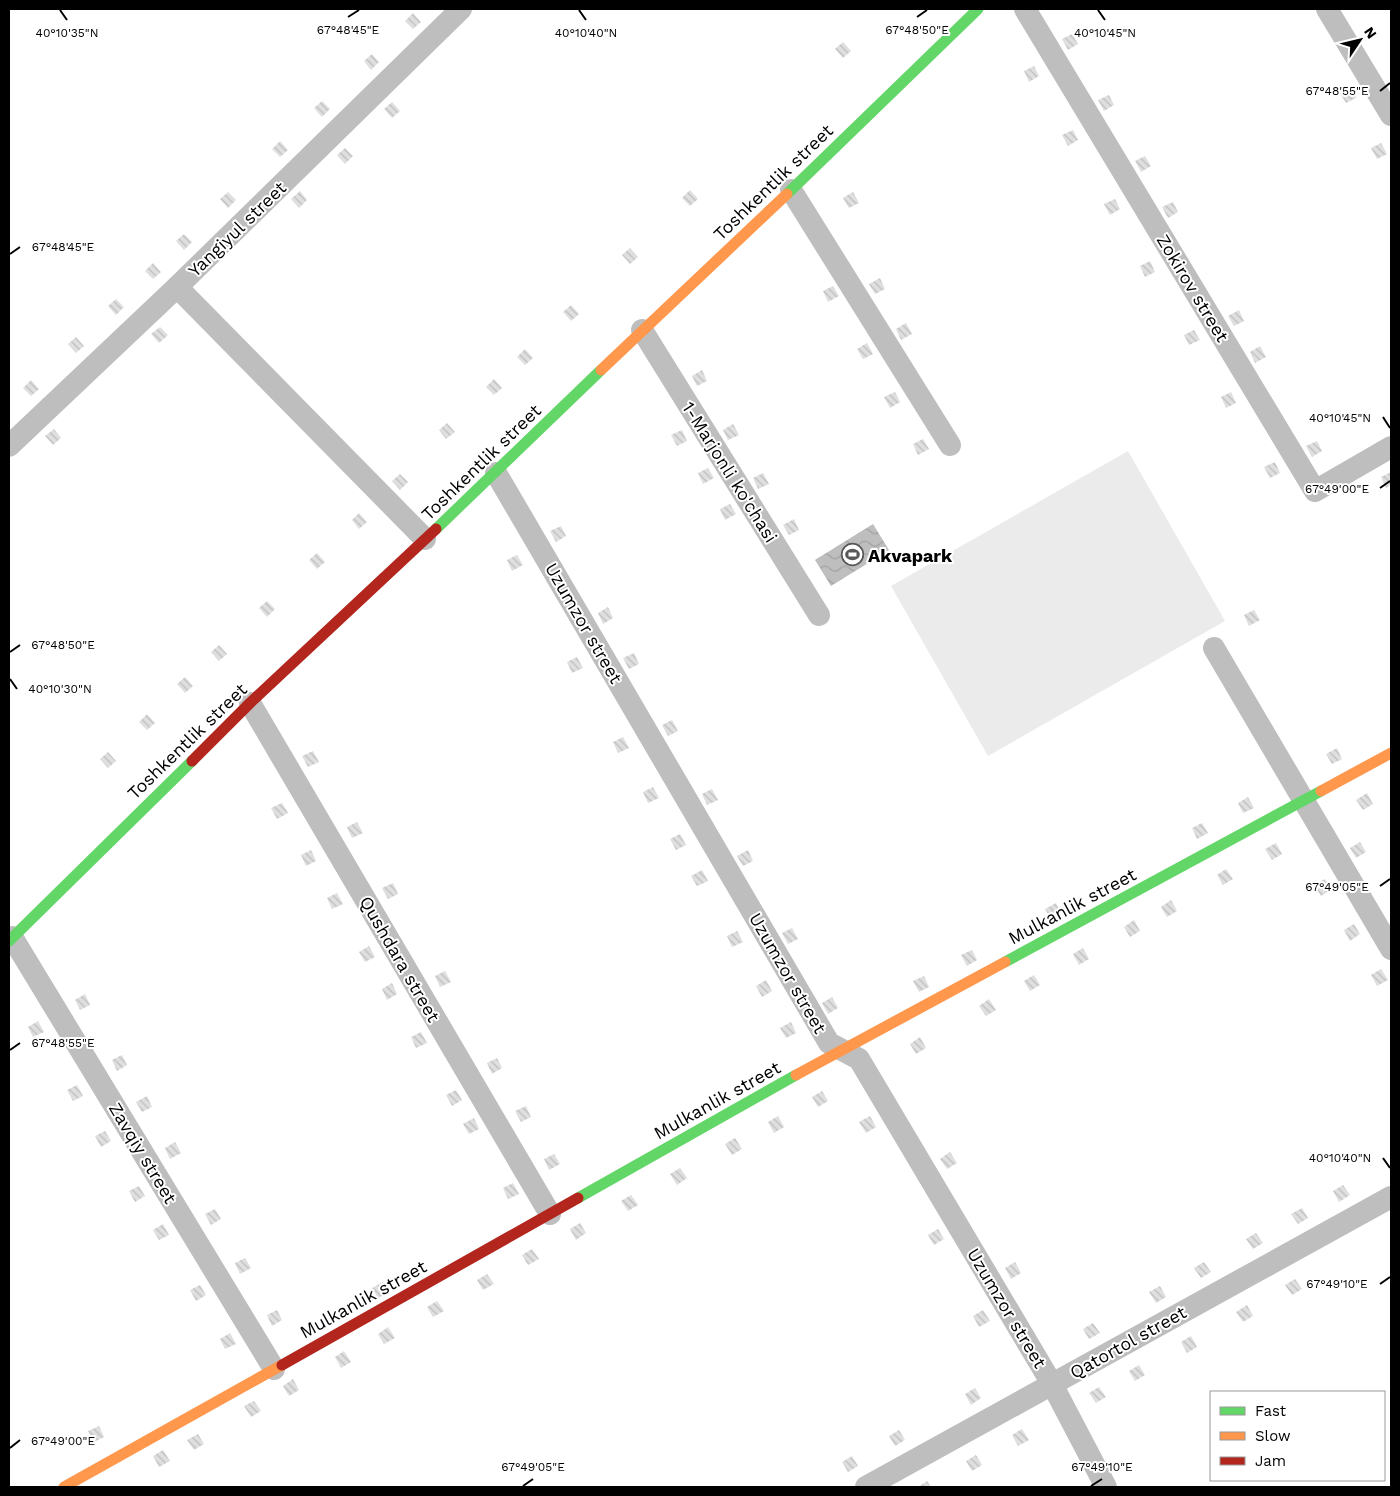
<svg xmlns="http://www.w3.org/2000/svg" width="1400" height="1496" font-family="'Work Sans',sans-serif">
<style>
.park{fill:#ebebeb}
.water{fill:url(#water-waves)}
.building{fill:url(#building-back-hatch)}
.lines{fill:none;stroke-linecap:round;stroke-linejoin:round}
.street{stroke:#bebebe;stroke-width:22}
.fast{stroke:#63d668;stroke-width:11}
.slow{stroke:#ff974d;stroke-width:11}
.jam{stroke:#b3261e;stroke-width:11}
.ticks{fill:none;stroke:#000;stroke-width:2}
.labels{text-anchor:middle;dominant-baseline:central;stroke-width:4;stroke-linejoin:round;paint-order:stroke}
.street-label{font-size:18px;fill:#000;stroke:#fff}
.poi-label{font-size:18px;font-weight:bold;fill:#000;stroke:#fff;text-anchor:start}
.ticks-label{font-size:12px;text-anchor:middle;fill:#000;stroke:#fff;stroke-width:4;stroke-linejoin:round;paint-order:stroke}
</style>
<defs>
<pattern id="water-waves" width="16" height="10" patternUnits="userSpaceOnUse" patternTransform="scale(1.25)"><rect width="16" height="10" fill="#bebebe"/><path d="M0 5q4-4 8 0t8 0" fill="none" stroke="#a2a2a2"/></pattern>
<pattern id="building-back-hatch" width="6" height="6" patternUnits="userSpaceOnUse" patternTransform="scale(1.25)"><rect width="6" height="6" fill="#dfdfdf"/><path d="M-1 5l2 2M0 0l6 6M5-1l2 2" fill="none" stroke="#bebebe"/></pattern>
</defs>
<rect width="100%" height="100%" fill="#fff"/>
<path class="park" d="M1128 451 1225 621 988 756 891 586Z"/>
<path class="water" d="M873 524 889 550 831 586 815 560Z"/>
<g class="building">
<path d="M413 13 421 22 413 29 405 21Z"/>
<path d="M1072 34 1078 44 1068 50 1062 39Z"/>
<path d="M843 42 851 51 843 58 835 49Z"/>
<path d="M372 54 379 62 371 70 364 61Z"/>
<path d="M1034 66 1039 76 1029 82 1024 71Z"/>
<path d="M1351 87 1356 98 1346 103 1340 93Z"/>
<path d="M1109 95 1114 105 1104 111 1098 100Z"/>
<path d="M322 101 330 109 322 117 314 108Z"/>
<path d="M392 102 400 111 392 118 384 109Z"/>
<path d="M1073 130 1078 140 1068 146 1062 135Z"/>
<path d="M280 141 288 150 280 157 272 149Z"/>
<path d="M1381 143 1387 154 1377 159 1371 148Z"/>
<path d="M345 148 353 156 345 164 337 155Z"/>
<path d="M1145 156 1151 166 1141 172 1135 161Z"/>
<path d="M690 190 698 199 690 206 682 198Z"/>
<path d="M300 191 307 200 299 208 291 199Z"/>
<path d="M228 192 236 200 228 208 220 199Z"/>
<path d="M853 192 859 203 849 208 843 198Z"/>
<path d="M1115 199 1120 209 1110 215 1104 204Z"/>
<path d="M1173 202 1178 212 1168 218 1162 207Z"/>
<path d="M184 234 192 242 184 250 176 241Z"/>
<path d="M630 248 638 257 630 264 622 255Z"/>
<path d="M1150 261 1155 272 1145 277 1140 266Z"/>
<path d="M153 263 161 272 153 279 145 271Z"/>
<path d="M880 278 885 289 875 294 869 284Z"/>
<path d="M833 286 839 296 828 302 823 291Z"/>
<path d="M116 299 124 307 116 315 108 306Z"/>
<path d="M571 305 579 314 571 321 563 312Z"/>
<path d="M1239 310 1244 321 1234 326 1228 316Z"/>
<path d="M906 323 912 334 901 340 896 329Z"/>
<path d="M160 327 168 335 159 343 151 334Z"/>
<path d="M1194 330 1200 340 1189 345 1184 335Z"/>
<path d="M76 337 84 346 76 353 68 344Z"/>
<path d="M867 343 873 354 863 359 857 349Z"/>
<path d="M1260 346 1266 357 1255 363 1250 352Z"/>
<path d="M525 349 533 358 525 365 517 357Z"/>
<path d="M702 370 707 381 697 386 692 376Z"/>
<path d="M494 379 502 388 494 395 486 387Z"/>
<path d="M31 380 39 389 31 396 23 388Z"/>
<path d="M895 392 900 402 890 408 884 397Z"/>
<path d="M1231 392 1236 403 1226 408 1221 397Z"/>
<path d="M447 423 455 432 446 439 439 430Z"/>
<path d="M733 424 739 435 728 440 723 430Z"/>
<path d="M54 429 61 438 53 445 45 436Z"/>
<path d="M682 430 687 441 677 446 671 435Z"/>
<path d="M923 439 929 449 918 455 913 444Z"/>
<path d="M1317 441 1322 451 1312 457 1306 446Z"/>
<path d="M1275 462 1280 473 1270 478 1264 467Z"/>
<path d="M708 468 714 478 703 484 698 473Z"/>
<path d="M1391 472V485L1386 488 1381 477Z"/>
<path d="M763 473 769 484 758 489 753 478Z"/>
<path d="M400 474 408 482 400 490 392 481Z"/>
<path d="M730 504 736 514 725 520 720 509Z"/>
<path d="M359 513 367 522 359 529 352 520Z"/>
<path d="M794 519 799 530 789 535 783 525Z"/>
<path d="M561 526 566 536 556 542 550 531Z"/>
<path d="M317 553 325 562 317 569 309 560Z"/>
<path d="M517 555 523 565 512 571 507 560Z"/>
<path d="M267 601 275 609 267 617 259 608Z"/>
<path d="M608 607 613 618 603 624 598 613Z"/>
<path d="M1254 610 1260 620 1249 626 1244 615Z"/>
<path d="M219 645 227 654 219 661 211 652Z"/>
<path d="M634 653 639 664 629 669 623 658Z"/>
<path d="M577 657 583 668 572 673 567 662Z"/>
<path d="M185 677 193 686 185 693 177 684Z"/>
<path d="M147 714 155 723 147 730 139 722Z"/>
<path d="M672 720 678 731 668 736 662 725Z"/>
<path d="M623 737 629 748 618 753 613 742Z"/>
<path d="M1337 748 1342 759 1332 764 1326 754Z"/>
<path d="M313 751 319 762 308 767 302 756Z"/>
<path d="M108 752 116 761 108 768 100 759Z"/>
<path d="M653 787 659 798 648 803 643 792Z"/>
<path d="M712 789 718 800 707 805 702 794Z"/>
<path d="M1367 793 1373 804 1363 810 1356 800Z"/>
<path d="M1248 797 1254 808 1243 813 1238 803Z"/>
<path d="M282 803 288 813 277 819 271 808Z"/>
<path d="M357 822 363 833 352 838 347 827Z"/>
<path d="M1202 823 1208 833 1197 839 1192 828Z"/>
<path d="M680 834 686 845 676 850 670 839Z"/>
<path d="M1360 842 1366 852 1356 858 1350 848Z"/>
<path d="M1276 843 1282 854 1272 860 1265 849Z"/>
<path d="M311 850 316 861 306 866 301 855Z"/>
<path d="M748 850 753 861 743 866 737 856Z"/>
<path d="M1226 869 1233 879 1223 885 1217 875Z"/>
<path d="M702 870 708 881 697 886 691 876Z"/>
<path d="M1325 879 1331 889 1321 896 1314 885Z"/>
<path d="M393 883 398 894 388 899 382 888Z"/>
<path d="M337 893 343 904 332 909 327 898Z"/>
<path d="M1171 900 1177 911 1167 917 1161 907Z"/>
<path d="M1056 903 1061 914 1051 919 1045 909Z"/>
<path d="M1134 920 1140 931 1130 937 1124 927Z"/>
<path d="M1354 924 1360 934 1350 941 1344 930Z"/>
<path d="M792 928 798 939 788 944 782 933Z"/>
<path d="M737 931 743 942 732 947 727 936Z"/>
<path d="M369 946 375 957 365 962 359 952Z"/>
<path d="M1083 948 1089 959 1079 965 1073 954Z"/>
<path d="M972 950 977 960 967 966 961 955Z"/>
<path d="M1381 969 1388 980 1377 986 1371 975Z"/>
<path d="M445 971 451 982 440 987 435 976Z"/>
<path d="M1034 975 1040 985 1030 991 1024 981Z"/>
<path d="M924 976 929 987 919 992 913 981Z"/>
<path d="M766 980 772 991 762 997 756 986Z"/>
<path d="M392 983 397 994 387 1000 382 989Z"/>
<path d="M85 994 90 1005 80 1010 75 1000Z"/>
<path d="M832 997 838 1008 828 1014 822 1003Z"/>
<path d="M989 999 996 1010 986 1016 979 1006Z"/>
<path d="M38 1021 44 1032 33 1037 28 1027Z"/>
<path d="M791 1022 796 1033 786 1038 780 1028Z"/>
<path d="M421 1032 427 1043 416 1048 411 1037Z"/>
<path d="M920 1037 926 1048 916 1054 910 1044Z"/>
<path d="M122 1055 127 1065 117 1071 112 1060Z"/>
<path d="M497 1058 502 1068 492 1074 487 1063Z"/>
<path d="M77 1085 83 1096 73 1101 67 1090Z"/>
<path d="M456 1090 462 1100 452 1106 446 1095Z"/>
<path d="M822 1091 828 1101 818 1107 812 1097Z"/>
<path d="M147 1096 152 1107 142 1112 136 1102Z"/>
<path d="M526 1106 531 1117 521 1122 515 1111Z"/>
<path d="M778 1116 784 1127 774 1133 768 1122Z"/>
<path d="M870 1116 876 1127 866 1133 859 1122Z"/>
<path d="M474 1118 479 1129 469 1134 463 1124Z"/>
<path d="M105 1131 111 1141 101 1147 95 1136Z"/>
<path d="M735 1138 742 1149 732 1155 725 1144Z"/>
<path d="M175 1142 181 1153 170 1159 165 1148Z"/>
<path d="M950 1152 957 1163 947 1169 940 1159Z"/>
<path d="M554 1154 560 1164 549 1170 544 1159Z"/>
<path d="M680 1168 687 1178 677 1185 670 1174Z"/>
<path d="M513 1183 519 1194 508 1199 503 1188Z"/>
<path d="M1343 1185 1350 1195 1339 1202 1333 1191Z"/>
<path d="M139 1186 145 1196 135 1202 129 1191Z"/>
<path d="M631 1195 638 1205 628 1211 621 1201Z"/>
<path d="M1302 1208 1308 1218 1298 1224 1291 1214Z"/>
<path d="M215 1209 221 1219 211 1225 205 1214Z"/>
<path d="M580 1223 586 1233 576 1240 570 1229Z"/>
<path d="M163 1224 169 1235 159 1240 153 1230Z"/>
<path d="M938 1229 944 1239 934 1245 928 1235Z"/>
<path d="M1256 1233 1263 1243 1253 1249 1246 1239Z"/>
<path d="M532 1249 539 1259 528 1265 522 1255Z"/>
<path d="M245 1258 251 1268 240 1274 235 1263Z"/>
<path d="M1015 1262 1021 1273 1011 1279 1005 1268Z"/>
<path d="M1204 1262 1211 1272 1201 1278 1194 1268Z"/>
<path d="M487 1274 494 1284 483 1290 477 1280Z"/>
<path d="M1295 1279 1302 1289 1292 1295 1285 1285Z"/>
<path d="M383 1282 388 1293 378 1298 372 1288Z"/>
<path d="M200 1285 206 1295 196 1301 190 1290Z"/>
<path d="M1160 1286 1166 1297 1156 1303 1149 1292Z"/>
<path d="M437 1301 444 1311 433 1317 427 1307Z"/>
<path d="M1247 1305 1253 1316 1243 1322 1236 1312Z"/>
<path d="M277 1310 282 1320 272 1326 267 1315Z"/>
<path d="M983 1310 990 1321 979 1327 973 1316Z"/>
<path d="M1093 1323 1100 1333 1089 1339 1083 1329Z"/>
<path d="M388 1327 395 1338 384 1344 378 1334Z"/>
<path d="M230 1333 236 1344 225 1349 220 1339Z"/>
<path d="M1191 1336 1197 1347 1187 1353 1181 1342Z"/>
<path d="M344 1351 351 1362 341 1368 335 1357Z"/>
<path d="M1139 1365 1145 1375 1135 1381 1129 1371Z"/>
<path d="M293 1379 299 1390 289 1396 283 1386Z"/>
<path d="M1099 1387 1106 1397 1096 1403 1089 1393Z"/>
<path d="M975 1388 981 1398 971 1405 965 1394Z"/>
<path d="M254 1401 261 1411 251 1417 244 1406Z"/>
<path d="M99 1426 104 1437 94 1442 88 1431Z"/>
<path d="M1022 1429 1029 1440 1018 1446 1012 1435Z"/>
<path d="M899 1430 905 1440 895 1446 889 1436Z"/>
<path d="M198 1434 204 1444 194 1450 187 1440Z"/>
<path d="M163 1450 170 1461 159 1467 153 1456Z"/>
<path d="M976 1455 982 1465 972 1471 966 1461Z"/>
<path d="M852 1456 858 1466 848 1472 842 1462Z"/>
<path d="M927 1481 931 1487H918Z"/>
</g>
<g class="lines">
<g class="street">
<path d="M1025 9 1315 491 1391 447"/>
<path d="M1327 9 1391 115"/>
<path d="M791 190 950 445"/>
<path d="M177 287 425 539"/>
<path d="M642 330 819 615"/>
<path d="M9 446 177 287 461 9"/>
<path d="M496 473 829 1043 859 1059 1052 1384 1106 1487"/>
<path d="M1214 648 1391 949"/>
<path d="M250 703 550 1214"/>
<path d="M12 937 274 1369"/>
<path d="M866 1487 1391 1197"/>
</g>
<g class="fast">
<path d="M787 194 978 9"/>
<path d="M436 529 601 370"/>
<path d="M9 941 192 761"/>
<path d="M1005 962 1321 791"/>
<path d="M578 1198 796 1075"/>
</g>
<g class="slow">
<path d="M601 370 787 194"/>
<path d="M1321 791 1391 753"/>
<path d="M796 1075 1005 962"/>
<path d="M64 1487 282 1365"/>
</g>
<g class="jam">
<path d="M192 761 250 703 436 529"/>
<path d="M282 1365 578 1198"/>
</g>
</g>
<path class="ticks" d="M60 10 67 20M579 10 586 20M1098 10 1105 20M348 17 359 10M917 17 927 10M1380 91 1390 83M10 254 20 247M1383 417 1390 428M1380 488 1390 481M10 652 20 645M10 679 17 689M1380 886 1390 879M10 1050 20 1043M1383 1158 1390 1168M1380 1284 1390 1277M10 1448 20 1440M523 1486 533 1479M1091 1486 1102 1479"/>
<defs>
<symbol id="stadium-ring" viewBox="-11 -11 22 22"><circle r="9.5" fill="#fff" stroke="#595959" stroke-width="1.5"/><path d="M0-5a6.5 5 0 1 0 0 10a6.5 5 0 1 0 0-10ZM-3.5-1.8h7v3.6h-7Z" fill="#595959"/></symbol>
</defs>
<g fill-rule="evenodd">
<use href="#stadium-ring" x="840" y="542" width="25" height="25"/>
</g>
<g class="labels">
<g class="street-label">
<text transform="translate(773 182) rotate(-44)">Toshkentlik street</text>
<text transform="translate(237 229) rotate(-44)">Yangiyul street</text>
<text transform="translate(1193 288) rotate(59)">Zokirov street</text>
<text transform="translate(481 462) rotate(-44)">Toshkentlik street</text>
<text transform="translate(730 472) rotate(58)">1-Marjonli ko'chasi</text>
<text transform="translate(584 623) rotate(60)">Uzumzor street</text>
<text transform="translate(187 741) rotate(-44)">Toshkentlik street</text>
<text transform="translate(1072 906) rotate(-28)">Mulkanlik street</text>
<text transform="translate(400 959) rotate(60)">Qushdara street</text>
<text transform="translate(788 973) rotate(60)">Uzumzor street</text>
<text transform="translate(717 1100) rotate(-29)">Mulkanlik street</text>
<text transform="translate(143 1153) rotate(59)">Zavqiy street</text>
<text transform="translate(363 1299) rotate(-29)">Mulkanlik street</text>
<text transform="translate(1007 1308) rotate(59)">Uzumzor street</text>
<text transform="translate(1128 1342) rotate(-29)">Qatortol street</text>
</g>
<g class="poi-label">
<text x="868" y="555">Akvapark</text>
</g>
</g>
<g class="ticks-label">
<text x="348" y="34">67°48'45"E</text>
<text x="917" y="34">67°48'50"E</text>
<text x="67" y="37">40°10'35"N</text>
<text x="586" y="37">40°10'40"N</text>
<text x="1105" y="37">40°10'45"N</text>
<text x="1337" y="95">67°48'55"E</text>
<text x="63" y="251">67°48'45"E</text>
<text x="1340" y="422">40°10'45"N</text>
<text x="1337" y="493">67°49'00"E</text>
<text x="63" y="649">67°48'50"E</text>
<text x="60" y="693">40°10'30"N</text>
<text x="1337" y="891">67°49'05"E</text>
<text x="63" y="1047">67°48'55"E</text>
<text x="1340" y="1162">40°10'40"N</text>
<text x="1337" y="1288">67°49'10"E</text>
<text x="63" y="1445">67°49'00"E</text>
<text x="533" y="1471">67°49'05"E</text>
<text x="1102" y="1471">67°49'10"E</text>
</g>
<rect width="1400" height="1496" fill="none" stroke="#000000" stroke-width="20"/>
<rect x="1210" y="1391" width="175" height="90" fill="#ffffff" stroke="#999999"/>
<rect x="1220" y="1407" width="25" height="8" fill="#63d668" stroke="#999999"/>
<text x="1255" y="1416" font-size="15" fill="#000000">Fast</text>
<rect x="1220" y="1432" width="25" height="8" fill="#ff974d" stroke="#999999"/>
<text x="1255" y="1441" font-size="15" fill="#000000">Slow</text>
<rect x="1220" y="1457" width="25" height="8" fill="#b3261e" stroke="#999999"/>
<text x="1255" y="1466" font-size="15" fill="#000000">Jam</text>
<g transform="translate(1360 40) rotate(55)" stroke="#ffffff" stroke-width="4" paint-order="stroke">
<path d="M0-4L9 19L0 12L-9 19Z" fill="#000000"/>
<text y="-8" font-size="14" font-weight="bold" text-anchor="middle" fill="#000000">N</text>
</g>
</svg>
